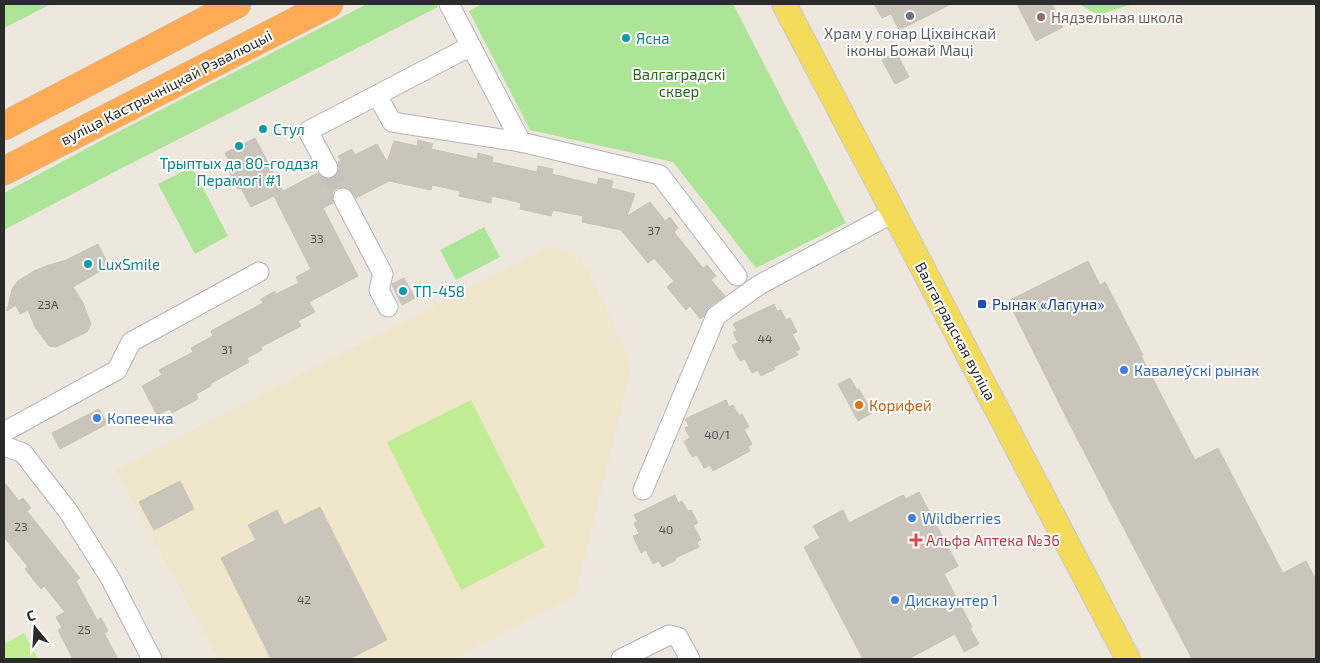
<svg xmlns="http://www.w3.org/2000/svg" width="1320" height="663" font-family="'Exo 2',sans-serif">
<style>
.education{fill:#efe6cc}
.green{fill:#ade598}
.pitch{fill:#c0ed93}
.building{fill:#c9c5bb;stroke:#c9c3b6}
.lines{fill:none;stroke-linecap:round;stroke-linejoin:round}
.minor-tunnel{stroke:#c6c1b9;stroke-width:19;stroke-dasharray:19 9;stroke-linecap:butt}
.minor-casing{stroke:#b1b2bf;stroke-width:21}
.major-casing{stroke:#c8c8c8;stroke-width:26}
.highway-casing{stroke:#c8c8c8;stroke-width:29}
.minor{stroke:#fff;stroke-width:19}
.major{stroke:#f4db5a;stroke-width:24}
.highway{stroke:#ffab56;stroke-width:28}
.worship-dot{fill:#6b7280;stroke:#fff;stroke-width:2}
.education-dot{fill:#8d6e63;stroke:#fff;stroke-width:2}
.culture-dot{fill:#0f9aa8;stroke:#fff;stroke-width:2}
.transit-dot{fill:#1a4fb4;stroke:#fff;stroke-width:2}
.shop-dot{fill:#3f7fe0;stroke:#fff;stroke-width:2}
.food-dot{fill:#e8710a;stroke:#fff;stroke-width:2}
.health-dot{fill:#e0444e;stroke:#fff;stroke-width:2}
.labels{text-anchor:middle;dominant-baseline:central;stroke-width:4;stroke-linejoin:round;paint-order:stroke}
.number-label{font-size:12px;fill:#52524f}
.education-label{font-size:15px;fill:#785e54;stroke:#fff;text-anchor:start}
.worship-label{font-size:15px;fill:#5b616d;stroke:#fff}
.culture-label{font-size:15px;fill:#0d838f;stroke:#fff;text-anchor:start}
.park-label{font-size:15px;fill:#246a18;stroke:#fff}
.street-label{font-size:15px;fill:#2b2b2b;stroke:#fff}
.transit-label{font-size:15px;fill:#164399;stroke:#fff;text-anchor:start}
.shop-label{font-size:15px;fill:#366cbe;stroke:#fff;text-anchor:start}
.food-label{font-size:15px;fill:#c56008;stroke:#fff;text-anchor:start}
.health-label{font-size:15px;fill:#be3a42;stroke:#fff;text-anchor:start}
</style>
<rect width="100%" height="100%" fill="#ede7dd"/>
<path class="education" d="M550 246 579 255 595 284 632 366 575 596 453 659H218L116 470Z"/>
<g class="green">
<path d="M4 4H51L4 28Z"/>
<path d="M367 4H436L438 7 118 170 4 230V193L106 138Z"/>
<path d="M482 4H733L846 223 756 268 673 162 530 130 469 11Z"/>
<path d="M1079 4H1133L1098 15Z"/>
<path d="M192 167 228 236 195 254 158 184Z"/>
<path d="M484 227 500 257 456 280 440 250Z"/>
</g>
<g class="pitch">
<path d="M471 400 545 547 461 590 387 442Z"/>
<path d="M24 633 38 659H4V644Z"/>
</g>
<g class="building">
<path d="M874 4H951L899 30 891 14 882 18Z"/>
<path d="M1017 4H1052L1063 27 1036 41Z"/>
<path d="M896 52 909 77 895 84 882 60Z"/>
<path d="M255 138 283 191 318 173 322 177 327 179 334 178 337 174 339 169 338 162 341 161 338 156 352 149 355 155 377 144 387 162 394 141 417 146 418 140 433 144 431 149 477 159 478 153 493 157 492 162 537 172 538 166 553 169 552 174 597 185 599 178 613 181 611 188 635 194 627 216 650 202 665 221 670 217 678 228 674 232 703 268 707 265 716 276 711 280 725 296 709 307 704 316 700 319 690 306 686 310 667 287 674 281 654 258 648 263 621 230 582 222 583 216 553 210 551 216 520 209 521 203 492 196 491 203 459 196 460 191 432 185 431 190 389 181 356 198 349 189 343 187 337 188 333 192 332 198 333 203 323 208 358 276 309 302 315 312 298 321 301 326 261 347 262 350 247 358 249 362 210 384 211 386 196 394 198 399 172 413 170 409 157 415 142 386 162 375 159 370 193 352 191 348 213 336 211 331 263 303 261 299 275 291 276 294 299 283 296 277 311 269 274 196 251 207 241 188 238 189 228 169 232 167 225 153Z"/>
<path d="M98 244 109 266 73 287 83 303 91 324 87 332 56 347 49 346 35 327 28 310 20 314 16 305 7 311 12 289 18 281 34 271 49 265 66 260Z"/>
<path d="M1088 261 1100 285 1105 282 1143 355 1141 356 1195 460 1218 448 1283 573 1306 561 1316 580V659H1192L1068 421 1008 301Z"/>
<path d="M404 278 415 298 402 305 392 285V284Z"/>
<path d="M774 304 777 311 781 310 786 320 790 318 797 332 792 334 800 349 796 351 798 355 774 367 775 369 761 376 758 370 752 373 745 359 740 361 732 345 738 343 733 332 737 331 733 324Z"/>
<path d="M850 378 857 390 859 389 872 413 858 421 838 384Z"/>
<path d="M726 400 729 407 733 405 739 416 742 414 749 427 744 429 752 444 748 446 750 451 713 471 710 465 704 468 697 455 692 457 684 441 690 438 685 428 689 426 685 419Z"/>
<path d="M99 409 107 424 60 449 52 433Z"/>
<path d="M180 481 194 509 154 530 139 502Z"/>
<path d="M4 482 19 501 23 498 31 508 27 511 80 578 76 581 97 620 101 618 108 631 104 633 118 659H73L58 630 62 628 56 617 65 612 44 586 41 589 25 569 28 567 4 537Z"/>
<path d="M919 492 958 566 944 574 972 627 970 628 979 644 964 652 955 634 908 659H863L804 547 820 538 813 526 843 510 849 523 903 495 906 499Z"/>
<path d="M675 495 678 503 682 501 688 511 691 510 698 523 693 525 701 540 697 542 699 547 675 558 676 560 662 567 659 561 653 564 646 550 641 553 633 536 639 534 634 523 638 522 634 515Z"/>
<path d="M320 507 387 640 349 659H271L221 558 256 540 248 525 277 510 284 525Z"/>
</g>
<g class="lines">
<path class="minor-tunnel" d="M328 168 343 198"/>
<defs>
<g id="minor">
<path d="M449 4 521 142 660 175 737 276"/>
<path d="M377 95 392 122 521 142"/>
<path d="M328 168 308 131 471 46"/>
<path d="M343 198 383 274 379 290 388 307"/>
<path d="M4 432 117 370 131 342 259 272"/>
<path d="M4 446 23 453 68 511 110 578 152 659"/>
<path d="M643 490 716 316 759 285 893 213"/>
<path d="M621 659 669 635 678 637 690 659"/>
</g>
<path id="major" d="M784 4 1128 659"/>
<g id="highway">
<path d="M4 126 237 4"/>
<path d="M4 171 329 4"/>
</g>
</defs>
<use href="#minor" class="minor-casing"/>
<use href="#major" class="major-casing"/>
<use href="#highway" class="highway-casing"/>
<use href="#minor" class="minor"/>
<use href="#major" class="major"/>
<use href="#highway" class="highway"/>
</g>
<circle class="worship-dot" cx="910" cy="16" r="5"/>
<circle class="education-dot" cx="1041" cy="17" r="5"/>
<g class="culture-dot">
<circle cx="626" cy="38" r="5"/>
<circle cx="263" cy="129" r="5"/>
<circle cx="239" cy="146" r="5"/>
<circle cx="88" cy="264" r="5"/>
<circle cx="403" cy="291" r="5"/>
</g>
<rect class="transit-dot" x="977" y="299" width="10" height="10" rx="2.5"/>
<g class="shop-dot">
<circle cx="1124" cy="370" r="5"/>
<circle cx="97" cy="418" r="5"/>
<circle cx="912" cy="518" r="5"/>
<circle cx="895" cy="600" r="5"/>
</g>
<circle class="food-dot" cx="859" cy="405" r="5"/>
<path class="health-dot" d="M913.5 532.5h5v5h5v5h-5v5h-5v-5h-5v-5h5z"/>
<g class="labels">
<g class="number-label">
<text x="654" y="230">37</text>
<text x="317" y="238">33</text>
<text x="48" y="304">23А</text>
<text x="765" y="338">44</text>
<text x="227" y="349">31</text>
<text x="717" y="434">40/1</text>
<text x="21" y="526">23</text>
<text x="666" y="529">40</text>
<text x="304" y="599">42</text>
<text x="84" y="629">25</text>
</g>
<g class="education-label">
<text x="1051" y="17">Нядзельная школа</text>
</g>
<g class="worship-label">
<text x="910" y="33">Храм у гонар Ціхвінскай<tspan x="910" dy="17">іконы Божай Маці</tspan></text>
</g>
<g class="culture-label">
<text x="636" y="38">Ясна</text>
<text x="273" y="129">Стул</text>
<text x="239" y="163" text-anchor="middle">Трыптых да 80-годдзя<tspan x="239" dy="17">Перамогі #1</tspan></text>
<text x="98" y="264">LuxSmile</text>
<text x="413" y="291">ТП-458</text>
</g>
<g class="park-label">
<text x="679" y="74">Валгаградскі<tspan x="679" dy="17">сквер</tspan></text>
</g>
<g class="street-label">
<text transform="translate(166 87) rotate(-27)">вуліца Кастрычніцкай Рэвалюцыі</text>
<text transform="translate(956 331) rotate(62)">Валгаградская вуліца</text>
</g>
<g class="transit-label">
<text x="992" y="304">Рынак «Лагуна»</text>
</g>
<g class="shop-label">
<text x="1134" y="370">Кавалеўскі рынак</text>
<text x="107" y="418">Копеечка</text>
<text x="922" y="518">Wildberries</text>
<text x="905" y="600">Дискаунтер 1</text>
</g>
<g class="food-label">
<text x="869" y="405">Корифей</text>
</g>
<g class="health-label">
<text x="926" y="540">Альфа Аптека №36</text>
</g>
</g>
<rect width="1320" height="663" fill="none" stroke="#2b2b2b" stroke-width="10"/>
<g transform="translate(35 628) rotate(342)" stroke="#ffffff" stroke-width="4" paint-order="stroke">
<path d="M0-4L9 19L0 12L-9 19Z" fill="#2b2b2b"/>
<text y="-8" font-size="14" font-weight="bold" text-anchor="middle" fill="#2b2b2b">С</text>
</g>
</svg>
